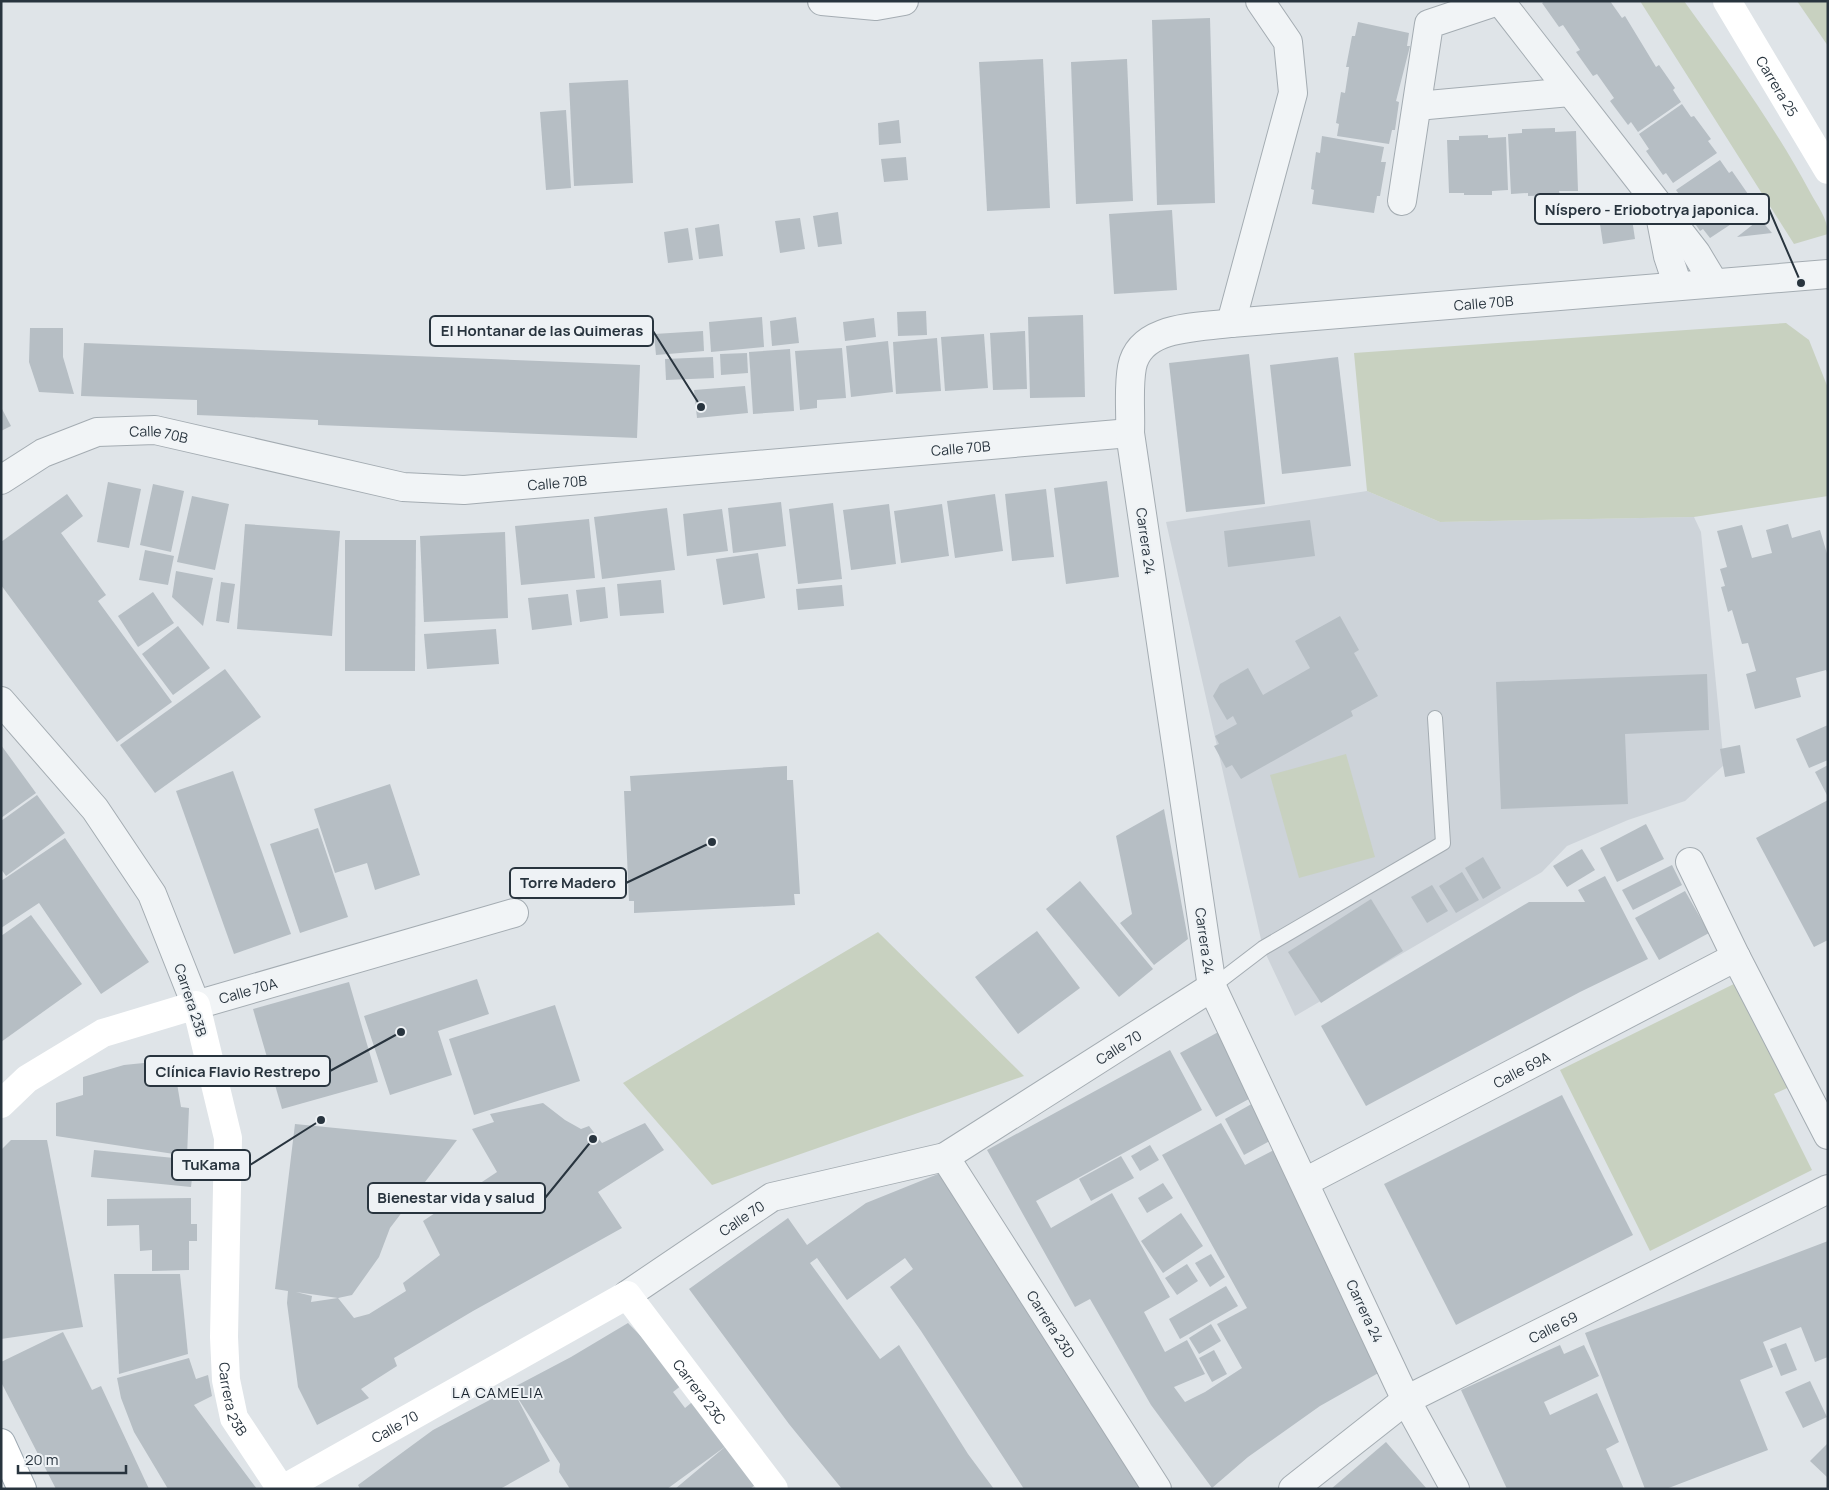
<svg xmlns="http://www.w3.org/2000/svg" width="1829" height="1490" font-family="Manrope,sans-serif">
<style>
.built{fill:#cdd3d9}
.green{fill:#c8d1c0}
.building{fill:#b6bec4}
.lines{fill:none;stroke-linecap:round;stroke-linejoin:round}
.lane-casing{stroke:#a4acb2;stroke-width:16}
.street-casing{stroke:#a4acb2;stroke-width:30}
.primary-casing{stroke:#9faab3;stroke-width:30}
.lane{stroke:#f1f4f6;stroke-width:14}
.street{stroke:#f1f4f6;stroke-width:28}
.secondary{stroke:#fff;stroke-width:28}
.primary{stroke:#fff;stroke-width:28}
.labels{text-anchor:middle;dominant-baseline:central;stroke-width:4;stroke-linejoin:round;paint-order:stroke}
.street-label{font-size:14px;fill:#28343e;stroke:#eef2f5}
.neighbourhood-label{font-size:15px;letter-spacing:1px;fill:#1b252f;stroke:#eef2f5}
.leader{fill:none;stroke:#28343e;stroke-width:2}
.callout-dot{fill:#28343e;stroke:#eef2f5;stroke-width:2}
.callout{fill:#eef2f5;stroke:#28343e;stroke-width:2}
.callout-label{font-size:15px;text-anchor:middle;font-weight:bold;fill:#28343e}
</style>
<rect width="100%" height="100%" fill="#dfe4e8"/>
<path class="built" d="M1367 491 1440 522 1694 517 1701 532 1724 765 1685 801 1628 820 1567 846 1542 872 1295 1016 1263 948 1166 522Z"/>
<g class="green">
<path d="M1640 1H1684C1729 63 1774 125 1810 192 1817 205 1828 219 1828 234L1794 244Z"/>
<path d="M1797 1H1828V46Z"/>
<path d="M1786 323 1809 340 1828 388V496L1694 517 1440 522 1367 491 1354 353Z"/>
<path d="M1346 754 1375 857 1299 878 1270 775Z"/>
<path d="M878 932 1024 1076 712 1185 623 1083Z"/>
<path d="M1748 977 1800 1082 1774 1094 1812 1170 1650 1251 1560 1070Z"/>
</g>
<g class="building">
<path d="M1545 1H1610L1622 18 1625 16 1656 67 1659 65 1675 88 1673 90 1681 102 1638 132 1631 122 1628 125 1610 101 1614 98 1597 74 1593 76 1576 52 1580 50 1563 25 1559 27 1542 3Z"/>
<path d="M1210 18 1215 203 1157 205 1152 20Z"/>
<path d="M1358 22 1409 33 1407 46H1410L1396 101 1399 102 1395 130H1392L1389 144 1337 136 1339 124 1336 123 1341 92 1345 93 1349 67H1346L1352 36H1355Z"/>
<path d="M1043 59 1050 208 987 211 979 62Z"/>
<path d="M1127 59 1133 201 1076 204 1071 62Z"/>
<path d="M628 80 633 183 574 186 569 83Z"/>
<path d="M1682 104 1691 117 1694 116 1711 139 1708 141 1717 153 1673 183 1666 173 1663 175 1646 151 1649 149 1639 134Z"/>
<path d="M566 110 571 188 546 190 540 112Z"/>
<path d="M899 120 901 143 879 145 878 123Z"/>
<path d="M1555 128V132L1576 131 1578 191H1559L1560 195 1528 196V193L1511 194 1508 134 1522 133V129Z"/>
<path d="M1488 135V138L1506 137 1508 190 1492 191V195H1464V193H1449L1447 140H1459V136Z"/>
<path d="M1322 136 1384 147 1381 162H1386L1380 196H1377L1374 213 1312 204 1314 190 1311 189 1316 152 1320 153Z"/>
<path d="M906 157 908 180 884 182 881 159Z"/>
<path d="M1720 160 1729 173 1732 171 1748 194 1746 196 1754 209 1710 238 1703 229 1700 231 1684 207 1686 204 1676 190Z"/>
<path d="M1172 210 1177 290 1114 294 1109 214Z"/>
<path d="M838 212 842 244 818 247 813 216Z"/>
<path d="M800 218 805 249 780 253 775 221Z"/>
<path d="M1632 219 1635 239 1603 244 1600 224Z"/>
<path d="M1760 219 1772 233 1737 237Z"/>
<path d="M719 224 723 256 699 259 695 228Z"/>
<path d="M688 228 693 260 668 263 664 232Z"/>
<path d="M926 311 927 335 898 336 897 312Z"/>
<path d="M1083 315 1085 397 1030 398 1028 317Z"/>
<path d="M762 317 764 347 711 352 709 322Z"/>
<path d="M796 317 799 343 772 346 770 321Z"/>
<path d="M874 318 876 337 845 341 843 322Z"/>
<path d="M30 328H63V357L74 394 39 392 29 362Z"/>
<path d="M703 331 704 351 656 355 654 334Z"/>
<path d="M1025 331 1027 389 993 390 990 333Z"/>
<path d="M984 334 988 388 945 391 941 337Z"/>
<path d="M937 338 941 391 896 394 893 342Z"/>
<path d="M888 341 893 392 851 397 846 346Z"/>
<path d="M84 343 640 365 637 438 318 425V420L197 415V400L81 396Z"/>
<path d="M842 348 846 398 817 400V408L800 410 795 351Z"/>
<path d="M790 349 794 411 753 414 749 352Z"/>
<path d="M747 353 748 373 721 375 720 354Z"/>
<path d="M1249 354 1265 504 1186 512 1169 363Z"/>
<path d="M713 357 714 378 666 380 665 359Z"/>
<path d="M1338 357 1351 466 1282 474 1270 365Z"/>
<path d="M745 386 748 413 697 418 694 390Z"/>
<path d="M1 407 11 426 1 431Z"/>
<path d="M1107 481 1119 577 1066 584 1054 488Z"/>
<path d="M108 482 141 489 129 548 97 542Z"/>
<path d="M153 484 184 491 171 552 140 545Z"/>
<path d="M1046 489 1054 557 1012 561 1005 494Z"/>
<path d="M67 494 83 516 61 533 106 595 98 601 172 702 117 742 1 585V542Z"/>
<path d="M995 494 1003 551 955 558 947 501Z"/>
<path d="M192 496 229 504 215 570 177 562Z"/>
<path d="M781 502 786 546 733 553 728 508Z"/>
<path d="M833 503 842 579 798 584 789 509Z"/>
<path d="M889 504 896 564 851 570 843 510Z"/>
<path d="M942 504 949 556 901 563 894 511Z"/>
<path d="M667 508 675 570 602 579 594 517Z"/>
<path d="M722 509 728 551 687 556 683 514Z"/>
<path d="M589 519 595 578 521 585 515 526Z"/>
<path d="M1310 520 1315 556 1228 567 1224 531Z"/>
<path d="M245 524 340 531 332 636 237 629Z"/>
<path d="M1788 524 1792 538 1820 530 1828 557V674L1826 670 1796 678 1801 697 1755 709 1746 674 1756 671 1748 643 1742 644 1732 610 1728 612 1721 587 1725 586 1720 569 1727 567 1717 531 1742 525 1752 558 1772 553 1766 530Z"/>
<path d="M505 532 508 618 424 622 420 536Z"/>
<path d="M345 540H416L415 671H345Z"/>
<path d="M145 550 174 556 168 585 139 580Z"/>
<path d="M758 553 765 598 723 605 716 559Z"/>
<path d="M176 571 213 578 203 626 172 597Z"/>
<path d="M661 580 664 613 620 616 617 584Z"/>
<path d="M221 582 235 584 229 623 216 621Z"/>
<path d="M842 585 844 606 798 610 796 589Z"/>
<path d="M605 587 608 618 580 622 576 590Z"/>
<path d="M153 592 174 623 138 647 118 616Z"/>
<path d="M568 594 572 625 532 630 528 598Z"/>
<path d="M1340 616 1359 650 1354 653 1378 696 1351 711 1353 716 1241 779 1232 765 1226 768 1214 746 1219 744 1215 736 1237 724 1233 716 1227 720 1213 696 1220 684 1248 668 1263 695 1310 668 1295 641Z"/>
<path d="M178 626 210 668 173 695 142 654Z"/>
<path d="M496 629 499 664 427 669 424 634Z"/>
<path d="M225 669 261 717 155 793 120 745Z"/>
<path d="M1707 674 1709 730 1625 734 1628 804 1501 809 1496 682Z"/>
<path d="M1828 725V760L1809 768 1796 739Z"/>
<path d="M1 745 36 793 1 818Z"/>
<path d="M1740 745 1745 773 1725 777 1720 749Z"/>
<path d="M1828 765V797L1815 772Z"/>
<path d="M787 766V780H793L800 894H794L795 905 634 913V901H629L624 791H631L630 776Z"/>
<path d="M233 771 291 934 234 954 176 791Z"/>
<path d="M390 784 420 875 375 890 367 863 335 873 314 809Z"/>
<path d="M37 795 65 833 6 876 1 869V821Z"/>
<path d="M1828 800V940L1814 947 1756 838Z"/>
<path d="M1164 809 1188 939 1154 965 1120 923 1132 914 1116 836Z"/>
<path d="M1646 824 1664 859 1617 882 1600 848Z"/>
<path d="M318 828 348 917 300 933 270 844Z"/>
<path d="M65 838 149 962 101 994 39 903 1 928V881Z"/>
<path d="M1582 849 1595 870 1567 887 1553 866Z"/>
<path d="M1483 857 1501 888 1483 899 1465 868Z"/>
<path d="M1672 865 1682 885 1633 910 1622 890Z"/>
<path d="M1462 872 1479 900 1456 913 1439 886Z"/>
<path d="M1605 876 1648 959 1580 992 1366 1106 1321 1026 1529 902H1585L1578 890Z"/>
<path d="M1080 881 1153 969 1119 997 1046 909Z"/>
<path d="M1432 885 1448 911 1427 923 1411 897Z"/>
<path d="M1685 891 1709 933 1659 960 1635 918Z"/>
<path d="M1371 899 1403 951 1321 1003 1288 952Z"/>
<path d="M31 915 82 984 1 1042V936Z"/>
<path d="M1037 931 1080 988 1018 1034 975 977Z"/>
<path d="M477 979 489 1014 438 1031 452 1075 390 1095 364 1016Z"/>
<path d="M349 982 378 1082 282 1109 253 1009Z"/>
<path d="M555 1005 580 1081 474 1115 449 1039Z"/>
<path d="M1222 1030 1258 1094 1216 1117 1180 1053Z"/>
<path d="M1170 1050 1202 1110 1036 1201 1051 1228 1112 1193 1170 1297 1144 1312 1165 1352 1187 1340 1205 1374 1174 1387 1185 1402 1205 1392 1242 1368 1217 1324 1247 1308 1162 1155 1221 1123 1245 1165 1274 1150 1389 1367 1320 1406 1248 1457 1212 1488 1151 1405 1090 1299 1075 1307 987 1150Z"/>
<path d="M173 1060 181 1107 189 1108 187 1156 56 1136V1103L83 1095V1077L124 1065Z"/>
<path d="M1562 1095 1633 1235 1456 1325 1384 1184Z"/>
<path d="M1255 1102 1275 1138 1244 1155 1225 1119Z"/>
<path d="M543 1103 565 1120 581 1129 589 1126 602 1143 645 1123 664 1150 598 1192 622 1228 473 1311 394 1358 397 1366 361 1389 369 1398 317 1425 298 1387 287 1303 288 1291 275 1289 295 1124 457 1140 390 1228 379 1257 352 1295 338 1298 296 1292 312 1296 311 1302 338 1298 354 1318 369 1314 406 1291 403 1283 440 1255 423 1221 497 1172 472 1129 494 1122 490 1114Z"/>
<path d="M11 1140H47L83 1327 1 1339V1150Z"/>
<path d="M1150 1145 1159 1160 1140 1171 1131 1156Z"/>
<path d="M94 1150 194 1160 191 1187 91 1177Z"/>
<path d="M1121 1156 1134 1178 1091 1201 1079 1179Z"/>
<path d="M943 1172 1154 1489H1024L921 1331 890 1287 913 1269 905 1258 847 1300 817 1258 810 1263 880 1359 899 1345 968 1454 994 1489H842L789 1424 689 1289 788 1218 807 1245 866 1203Z"/>
<path d="M1163 1183 1173 1198 1147 1213 1138 1198Z"/>
<path d="M191 1198V1224H197V1241H189V1270L152 1271V1250L140 1251 139 1225 107 1226V1199Z"/>
<path d="M1181 1213 1203 1246 1163 1273 1141 1241Z"/>
<path d="M1828 1241V1357L1815 1362 1801 1327 1763 1342 1773 1367 1740 1380 1768 1450 1666 1489H1645L1585 1333Z"/>
<path d="M1211 1254 1225 1277 1210 1287 1195 1263Z"/>
<path d="M1187 1264 1198 1281 1177 1295 1165 1278Z"/>
<path d="M114 1274H180L188 1354 119 1374Z"/>
<path d="M1226 1286 1238 1306 1180 1339 1169 1319Z"/>
<path d="M628 1323 686 1382 673 1392 685 1408 697 1398 760 1481 750 1489H675L726 1446 667 1489H570L559 1472 560 1464 514 1392 550 1461 500 1489H360L358 1485 433 1430 571 1357Z"/>
<path d="M1211 1324 1221 1341 1199 1354 1189 1338Z"/>
<path d="M63 1332 92 1390 101 1386 149 1489H56L1 1382V1362Z"/>
<path d="M1786 1343 1797 1370 1781 1376 1770 1349Z"/>
<path d="M1560 1345 1564 1354 1584 1345 1599 1376 1544 1402 1550 1415 1597 1393 1619 1442 1606 1449 1624 1489H1507L1461 1390Z"/>
<path d="M1214 1350 1227 1374 1212 1382 1199 1358Z"/>
<path d="M189 1358 196 1379 208 1375 212 1396 194 1405 257 1489H168L134 1432 121 1398 117 1378Z"/>
<path d="M1810 1381 1827 1417 1803 1428 1785 1392Z"/>
<path d="M1386 1442 1427 1489H1331Z"/>
<path d="M1828 1443V1478L1810 1461Z"/>
</g>
<g class="lines">
<defs>
<path id="lane" d="M1212 987 1263 948 1443 843 1435 718"/>
<g id="street">
<path d="M822 1 876 6 904 1"/>
<path d="M1500 1 1658 204 1696 253 1714 283"/>
<path d="M1417 106 1570 92"/>
<path d="M1402 201 1429 24 1498 1"/>
<path d="M1659 210 1668 256 1678 286"/>
<path d="M1231 323 1293 93 1288 42 1260 1"/>
<path id="s1" d="M1 480 43 453 97 432 155 430 403 487 464 490 1130 433"/>
<path id="s2" d="M1 701 95 809 152 894 196 1005 514 913"/>
<path d="M1690 862 1736 957 1828 1135"/>
<path id="s3" d="M945 1157 1157 1489"/>
<path id="s4" d="M1305 1182 1736 957"/>
<path id="s5" d="M627 1295 772 1197 945 1157 1212 987"/>
<path id="s6" d="M1293 1489 1406 1400 1828 1189"/>
<path id="s7" d="M1455 1489 1406 1400 1212 987 1130 433C1131 412 1128 388 1132 367 1140 325 1198 328 1231 323L1828 274"/>
</g>
<path id="primary" d="M1 1443 22 1489"/>
</defs>
<use href="#lane" class="lane-casing"/>
<use href="#street" class="street-casing"/>
<use href="#primary" class="primary-casing"/>
<use href="#lane" class="lane"/>
<use href="#street" class="street"/>
<g class="secondary">
<path id="s8" d="M1727 1 1828 170"/>
<path id="s9" d="M1 1104 27 1079 103 1033 196 1005 228 1138 224 1337 226 1380 234 1418 281 1489"/>
<path id="s10" d="M283 1489 627 1295 774 1489"/>
</g>
<use href="#primary" class="primary"/>
</g>
<g class="labels">
<g class="street-label">
<text stroke="none"><textPath href="#s8" startOffset="99">Carrera 25</textPath></text>
<text stroke="none"><textPath href="#s7" startOffset="1554">Calle 70B</textPath></text>
<text stroke="none"><textPath href="#s1" startOffset="170">Calle 70B</textPath></text>
<text stroke="none"><textPath href="#s1" startOffset="980">Calle 70B</textPath></text>
<text stroke="none"><textPath href="#s1" startOffset="575">Calle 70B</textPath></text>
<text transform="translate(1146 541) rotate(82)">Carrera 24</text>
<text transform="translate(1205 941) rotate(82)">Carrera 24</text>
<text stroke="none"><textPath href="#s2" startOffset="419">Calle 70A</textPath></text>
<text transform="translate(191 1000) rotate(72)">Carrera 23B</text>
<text stroke="none"><textPath href="#s5" startOffset="558">Calle 70</textPath></text>
<text stroke="none"><textPath href="#s4" startOffset="244">Calle 69A</textPath></text>
<text stroke="none"><textPath href="#s5" startOffset="138">Calle 70</textPath></text>
<text transform="translate(1365 1311) rotate(65)">Carrera 24</text>
<text stroke="none"><textPath href="#s3" startOffset="198">Carrera 23D</textPath></text>
<text stroke="none"><textPath href="#s6" startOffset="308">Calle 69</textPath></text>
<text stroke="none"><textPath href="#s10" startOffset="516">Carrera 23C</textPath></text>
<text stroke="none"><textPath href="#s9" startOffset="621">Carrera 23B</textPath></text>
<text stroke="none"><textPath href="#s10" startOffset="128">Calle 70</textPath></text>
</g>
<g class="neighbourhood-label">
<text x="498" y="1392">LA CAMELIA</text>
</g>
</g>
<path class="leader" d="M1801 283L1769 209M701 407L653 331M712 842L626 883M401 1032L330 1071M321 1120L250 1165M593 1139L545 1198"/>
<g class="callout-dot">
<circle cx="1801" cy="283" r="5"/>
<circle cx="701" cy="407" r="5"/>
<circle cx="712" cy="842" r="5"/>
<circle cx="401" cy="1032" r="5"/>
<circle cx="321" cy="1120" r="5"/>
<circle cx="593" cy="1139" r="5"/>
</g>
<g class="callout">
<rect x="1535" y="194" width="234" height="30" rx="5"/>
<rect x="430" y="316" width="223" height="30" rx="5"/>
<rect x="510" y="868" width="116" height="30" rx="5"/>
<rect x="145" y="1056" width="185" height="30" rx="5"/>
<rect x="172" y="1150" width="78" height="30" rx="5"/>
<rect x="368" y="1183" width="177" height="30" rx="5"/>
</g>
<g class="callout-label">
<text x="1652" y="215">Níspero - Eriobotrya japonica.</text>
<text x="542" y="336">El Hontanar de las Quimeras</text>
<text x="568" y="888">Torre Madero</text>
<text x="238" y="1077">Clínica Flavio Restrepo</text>
<text x="211" y="1170">TuKama</text>
<text x="456" y="1203">Bienestar vida y salud</text>
</g>
<rect width="1829" height="1490" fill="none" stroke="#28343e" stroke-width="5"/>
<path d="M18 1465v8h108v-8" fill="none" stroke="#28343e" stroke-width="2.5"/>
<text x="25" y="1465" font-size="15" fill="#28343e" stroke="#eef2f5" stroke-width="4" paint-order="stroke">20 m</text>
</svg>
